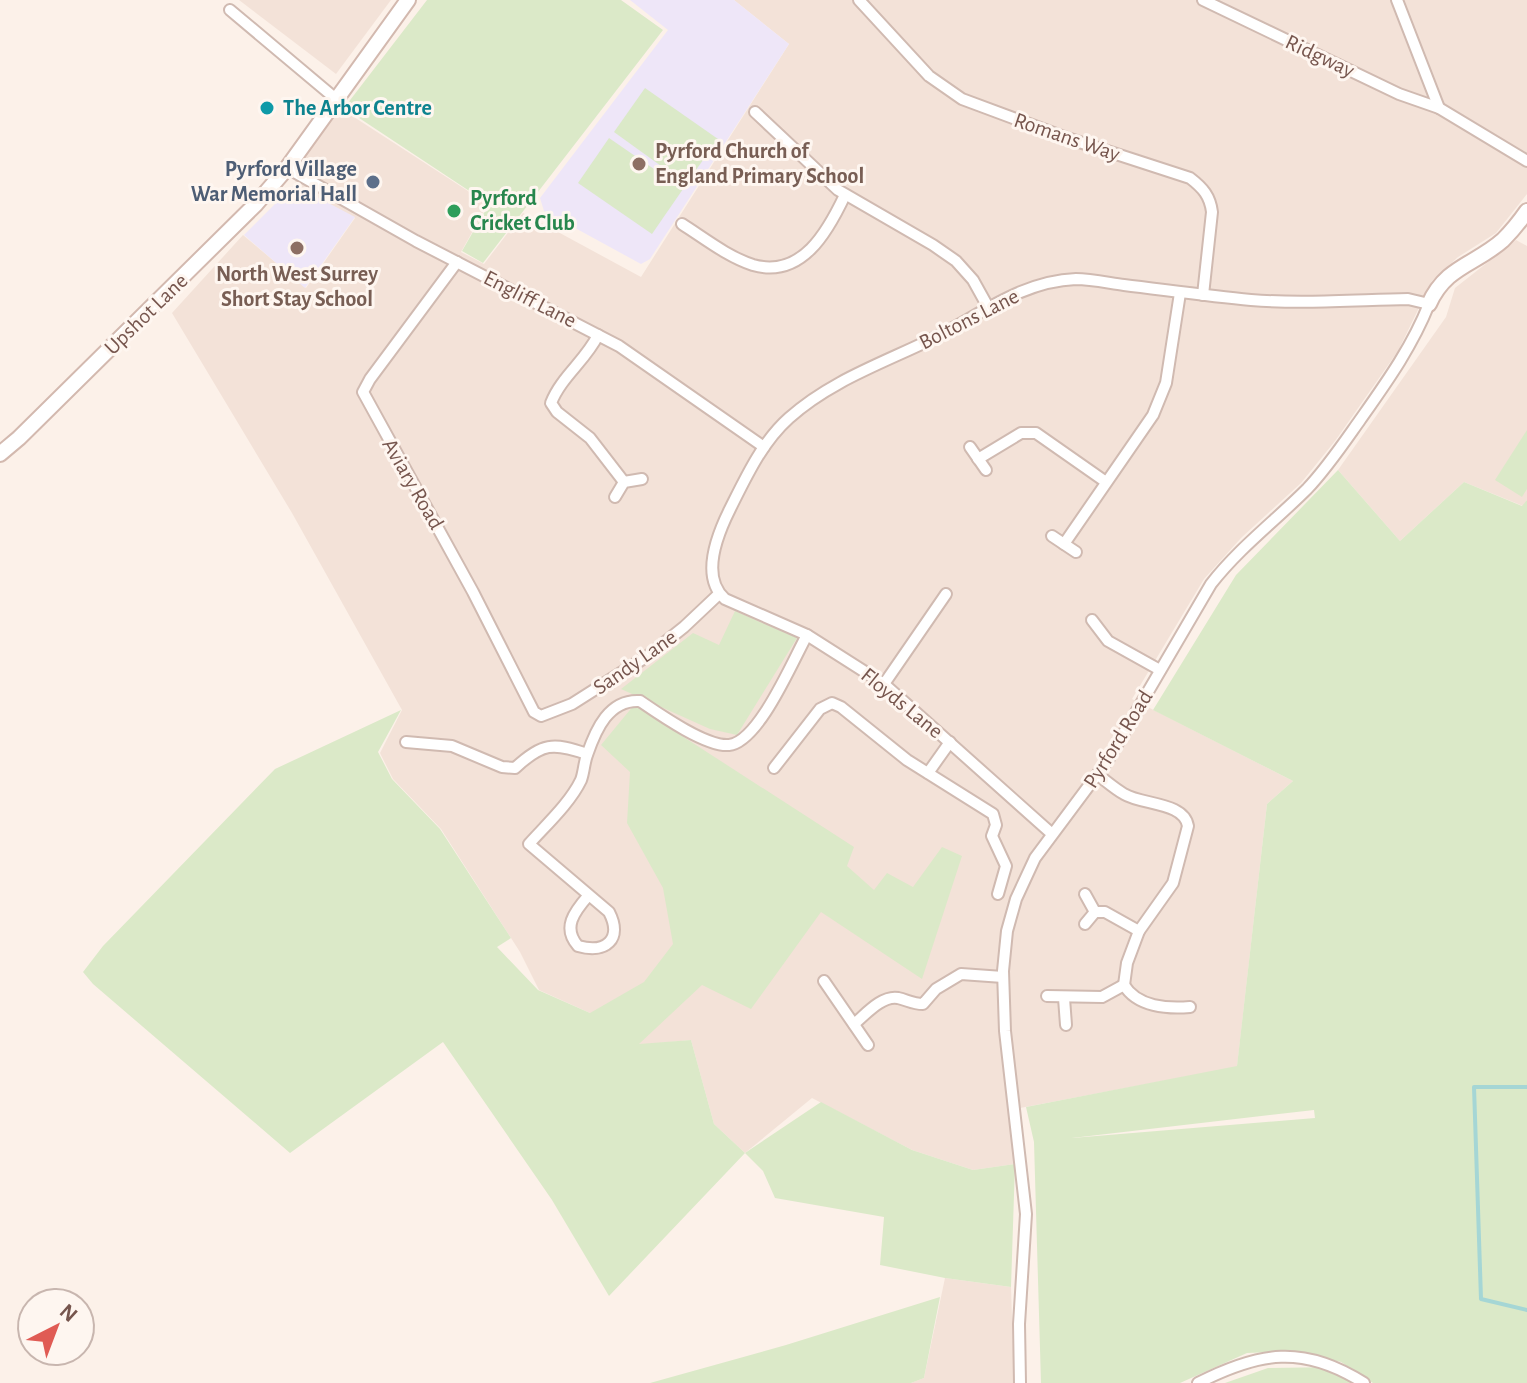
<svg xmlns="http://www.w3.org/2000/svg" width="1527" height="1383" font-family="'Alegreya Sans',sans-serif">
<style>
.residential{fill:#f3e2d8}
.education{fill:#eee6f8}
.green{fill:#dbe9c8;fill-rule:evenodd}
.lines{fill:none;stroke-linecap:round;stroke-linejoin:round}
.stream{stroke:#a5d6d5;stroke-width:4}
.street-casing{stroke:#d0bab1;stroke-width:14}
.secondary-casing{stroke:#d3b9af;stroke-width:18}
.street{stroke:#fff;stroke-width:10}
.secondary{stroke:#fff;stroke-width:14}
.culture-dot{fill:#0f9aa8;stroke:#fef6f0;stroke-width:3}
.education-dot{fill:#8d6e63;stroke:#fef6f0;stroke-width:3}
.service-dot{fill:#5c6f8a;stroke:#fef6f0;stroke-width:3}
.leisure-dot{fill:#2e9e5b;stroke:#fef6f0;stroke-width:3}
.labels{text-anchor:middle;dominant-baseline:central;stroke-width:6;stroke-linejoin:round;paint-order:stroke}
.street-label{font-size:22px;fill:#76554d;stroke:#fef6f0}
.culture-label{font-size:22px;font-weight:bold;fill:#0d838f;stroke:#fef6f0;text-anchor:start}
.education-label{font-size:22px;font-weight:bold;fill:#785e54;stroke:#fef6f0;text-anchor:start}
.service-label{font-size:22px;font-weight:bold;fill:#4e5e75;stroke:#fef6f0;text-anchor:end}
.leisure-label{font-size:22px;font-weight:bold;fill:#27864d;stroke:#fef6f0;text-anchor:start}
</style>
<rect width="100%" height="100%" fill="#fcf1e9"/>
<g class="residential">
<path d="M239 0H391L336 74Z"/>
<path d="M734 0H1527V194L1496 233 1458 257 1432 281 1398 351 1335 441 1301 483 1241 538 1204 579 1132 699 1293 781 1267 804 1237 1067 1009 1110 1015 1164 973 1170 912 1150 812 1098 745 1153 714 1124 691 1040 618 1047 590 1013 539 990 520 952 441 829 393 779 380 753 402 710 292 513 172 313 243 235 306 288 355 218 294 185 303 161 337 106 488 204 461 252 484 264 523 213 641 277 789 44Z"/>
<path d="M1516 240 1527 246V500L1523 506 1464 482 1400 541 1338 470 1446 317 1455 288Z"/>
<path d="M945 1278 1011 1287 1014 1383H911L924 1378Z"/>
</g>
<g class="education">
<path d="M630 0H734L789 44 650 259 641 264 544 211 540 198 668 30Z"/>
<path d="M294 185 355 217 305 288 244 235Z"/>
</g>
<g class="green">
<path d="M427 0H621L663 30 483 263 462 251 489 204 344 108Z"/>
<path d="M645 88 718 139 686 184 614 132Z"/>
<path d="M609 138 683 189 652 234 578 183Z"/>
<path d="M1527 430V489L1522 497 1495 480Z"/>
<path d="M1338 470 1400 541 1464 482 1522 506 1527 500V1383H1373L1341 1362 1293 1351 1247 1353 1180 1383H1041L1034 1142 1026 1107 1237 1066 1267 804 1293 781 1153 710 1236 575ZM1314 1110 1315 1118 1072 1138Z"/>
<path d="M735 611 797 638 737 735 710 729 621 689 693 633 719 645Z"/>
<path d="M634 705 854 847 847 866 874 890 887 873 913 887 942 847 962 856 922 979 821 912 751 1009 702 985 639 1044 691 1040 714 1124 745 1153 821 1102 912 1150 973 1170 1015 1164 1011 1287 945 1278 880 1265 884 1217 775 1198 763 1171 745 1153 609 1296 552 1200 443 1042 290 1153 93 984 83 972 103 946 275 769 401 710 378 752 392 779 440 829 511 938 497 947 538 990 590 1013 644 982 673 944 663 888 627 823 630 772 601 745Z"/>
<path d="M940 1297 924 1378 911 1383H650L786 1345Z"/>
<path d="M1336 1367 1354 1383H1225L1268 1368Z"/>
</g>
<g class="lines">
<path class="stream" d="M1527 1087H1474L1481 1299 1527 1310"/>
<defs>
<g id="street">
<path d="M859 0 929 76 962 99 1067 138 1190 178C1203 188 1210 196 1212 212L1203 295"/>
<path d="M1203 0 1399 94 1439 108 1527 161"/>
<path d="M1397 0 1439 108"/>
<path d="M230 10 336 99"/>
<path d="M755 112 838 190 933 245 956 261 973 280 988 307"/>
<path d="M287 168 416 241 619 346 764 447"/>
<path d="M682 224C704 238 728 257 753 265 802 279 828 231 845 195"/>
<path d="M457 262 370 379 363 392 473 592 534 712 541 716 572 704 649 655 684 627 719 594"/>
<path d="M598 335C586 360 561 377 551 403L557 412 590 438 624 482"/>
<path d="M970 447 986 470"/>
<path d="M978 459 1021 433H1036L1106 482"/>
<path d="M615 497 624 482 642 479"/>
<path d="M1052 536 1076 552"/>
<path d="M1064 544 1153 415 1166 383 1180 293"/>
<path d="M1092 620 1108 641 1160 670"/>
<path d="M884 684 946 594"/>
<path d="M406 742 452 746 502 767 515 768C542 743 553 742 587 754"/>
<path d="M774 768 820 709 832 703 841 707 907 760 993 814 996 825 992 836 1006 866 998 894"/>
<path d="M928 773 950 742"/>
<path d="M1098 775C1106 781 1115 789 1124 794 1142 805 1184 802 1188 826L1173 883 1139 931 1127 963 1124 985"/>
<path d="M1085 894 1095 912 1085 924"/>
<path d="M588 896C574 912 562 928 578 946 606 954 623 939 609 912L529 844C546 825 570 803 581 780 584 772 584 763 587 755 596 729 609 699 640 701 659 714 706 747 729 745 759 742 793 660 807 635"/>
<path d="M1095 912H1105L1139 931"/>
<path d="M824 981 868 1045"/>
<path d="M1047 996 1102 997 1124 985C1137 1007 1168 1009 1190 1007"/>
<path d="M1064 998 1066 1025"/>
<path d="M854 1024C865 1015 882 995 898 998 907 1000 913 1004 923 1004L936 989 961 974 1003 977"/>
<path d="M1020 1383 1019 1324 1026 1214 1005 1031 1003 971 1007 931 1016 899 1035 858 1108 760 1211 584C1239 548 1275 521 1307 489 1327 468 1343 444 1360 420 1386 383 1412 347 1429 304L1408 299C1356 300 1302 304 1251 300 1208 296 1166 290 1124 285 1109 283 1091 279 1076 279 1021 281 979 316 932 339 883 363 830 381 789 418 762 442 746 477 730 509 718 533 700 577 725 599L807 635 884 684 1051 833"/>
<path d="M1198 1383C1259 1352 1303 1344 1364 1383"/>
</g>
<g id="secondary">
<path d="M1429 304C1446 266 1475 265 1503 240 1512 231 1520 221 1527 211"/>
<path d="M0 454 19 438 256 204 287 168 408 0"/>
</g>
</defs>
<use href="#street" class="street-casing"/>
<use href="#secondary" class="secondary-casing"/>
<use href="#street" class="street"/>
<use href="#secondary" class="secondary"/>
</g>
<circle class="culture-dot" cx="267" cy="108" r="8"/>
<g class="education-dot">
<circle cx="639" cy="164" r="8"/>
<circle cx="297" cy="248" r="8"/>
</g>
<circle class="service-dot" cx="373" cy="182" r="8"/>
<circle class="leisure-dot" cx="454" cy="211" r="8"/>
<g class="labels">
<g class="street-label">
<text transform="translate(1320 56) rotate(25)">Ridgway</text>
<text transform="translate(1067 137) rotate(19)">Romans Way</text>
<text transform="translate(530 299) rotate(27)">Engliff Lane</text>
<text transform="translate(146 314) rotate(-44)">Upshot Lane</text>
<text transform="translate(969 319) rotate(-27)">Boltons Lane</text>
<text transform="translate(413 484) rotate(60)">Aviary Road</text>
<text transform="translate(635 662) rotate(-35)">Sandy Lane</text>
<text transform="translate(902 703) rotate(39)">Floyds Lane</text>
<text transform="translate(1118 739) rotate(-58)">Pyrford Road</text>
</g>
<g class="culture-label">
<text x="283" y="108">The Arbor Centre</text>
</g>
<g class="education-label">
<text x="655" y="151">Pyrford Church of<tspan x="655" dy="25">England Primary School</tspan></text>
<text x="297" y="274" text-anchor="middle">North West Surrey<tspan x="297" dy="25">Short Stay School</tspan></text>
</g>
<g class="service-label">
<text x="357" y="169">Pyrford Village<tspan x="357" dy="25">War Memorial Hall</tspan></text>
</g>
<g class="leisure-label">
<text x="470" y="198">Pyrford<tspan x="470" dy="25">Cricket Club</tspan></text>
</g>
</g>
<g transform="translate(56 1327) rotate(42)"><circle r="38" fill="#fef6f0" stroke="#c8b6af" stroke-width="2"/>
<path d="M0-6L14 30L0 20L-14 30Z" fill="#e05b54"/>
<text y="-12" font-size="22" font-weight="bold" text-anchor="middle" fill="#76554d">N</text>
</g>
</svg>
